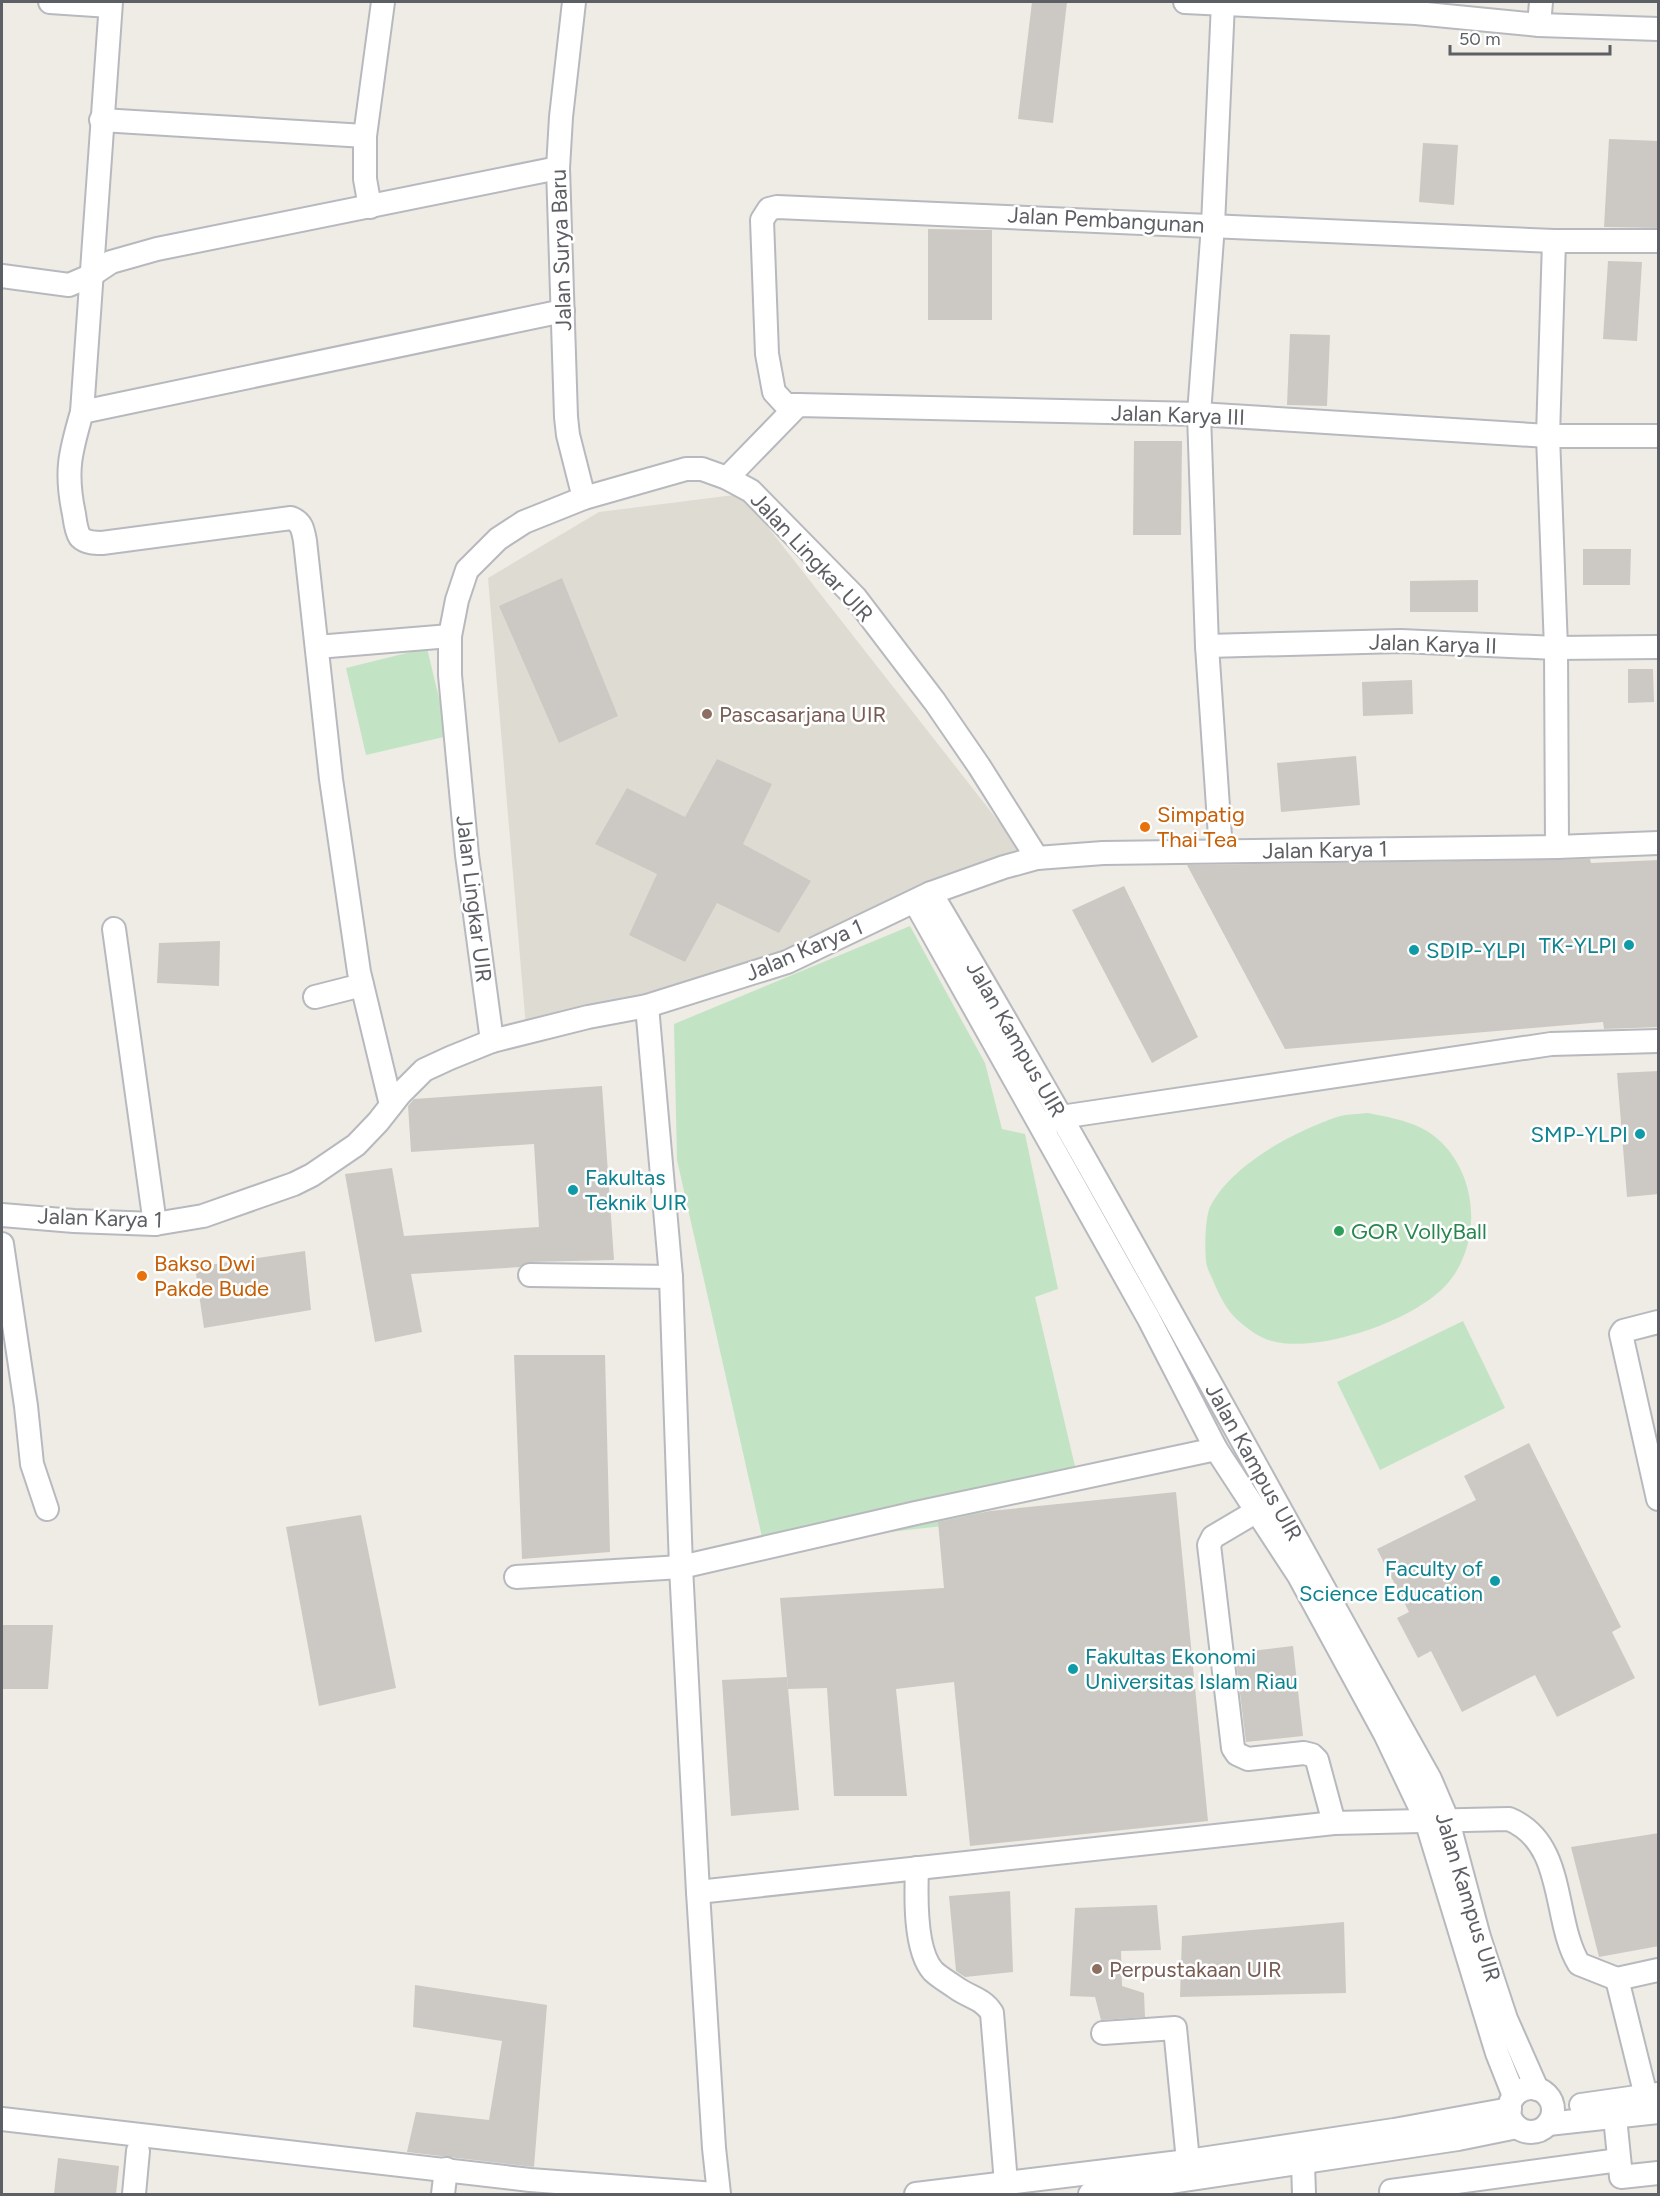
<svg xmlns="http://www.w3.org/2000/svg" width="1660" height="2196" font-family="Figtree,sans-serif">
<style>
.education{fill:#dedcd2}
.green{fill:#c2e4c4}
.building{fill:#ccc9c4}
.lines{fill:none;stroke-linecap:round;stroke-linejoin:round}
.minor-casing{stroke:#b7b9be;stroke-width:26}
.minor{stroke:#fff;stroke-width:22}
.education-dot{fill:#8d6e63;stroke:#fff;stroke-width:2}
.food-dot{fill:#e8710a;stroke:#fff;stroke-width:2}
.culture-dot{fill:#0f9aa8;stroke:#fff;stroke-width:2}
.leisure-dot{fill:#2e9e5b;stroke:#fff;stroke-width:2}
.labels{text-anchor:middle;dominant-baseline:central;stroke-width:5;stroke-linejoin:round;paint-order:stroke}
.street-label{font-size:22px;fill:#5c5f64;stroke:#fff}
.education-label{font-size:22px;fill:#785e54;stroke:#fff;text-anchor:start}
.food-label{font-size:22px;fill:#c56008;stroke:#fff;text-anchor:start}
.culture-label{font-size:22px;fill:#0d838f;stroke:#fff;text-anchor:end}
.leisure-label{font-size:22px;fill:#27864d;stroke:#fff;text-anchor:start}
</style>
<rect width="100%" height="100%" fill="#eeece4"/>
<path class="education" d="M742 494 1021 850 763 971 526 1028 488 578 599 512Z"/>
<g class="green">
<path d="M427 648 448 736 366 755 346 668Z"/>
<path d="M910 926 985 1063 1002 1129 1025 1134 1058 1289 1035 1297 1078 1479 943 1526 764 1546 677 1160 674 1024Z"/>
<path d="M1368 1113C1394 1118 1423 1123 1442 1143 1479 1180 1481 1245 1447 1284 1416 1320 1319 1354 1272 1341 1260 1338 1251 1331 1241 1323 1227 1312 1219 1295 1212 1278 1210 1274 1208 1270 1207 1266 1204 1255 1205 1217 1210 1207 1231 1165 1293 1132 1337 1117 1346 1114 1358 1114 1368 1113Z"/>
<path d="M1463 1321 1505 1408 1380 1470 1337 1382Z"/>
</g>
<g class="building">
<path d="M1032 2H1067L1053 123 1018 119Z"/>
<path d="M1609 139 1659 141V228L1604 227Z"/>
<path d="M1423 143 1458 145 1454 205 1419 202Z"/>
<path d="M928 229 992 230V320H928Z"/>
<path d="M1608 261 1642 262 1637 341 1603 339Z"/>
<path d="M1290 334 1330 335 1327 406 1287 405Z"/>
<path d="M1134 441H1182L1181 535H1133Z"/>
<path d="M1583 549H1631L1630 585H1583Z"/>
<path d="M562 578 618 716 559 743 499 606Z"/>
<path d="M1478 580V612H1410V581Z"/>
<path d="M1628 669H1653L1654 702 1628 703Z"/>
<path d="M1412 680 1413 714 1363 716 1362 682Z"/>
<path d="M1356 756 1360 805 1281 812 1277 763Z"/>
<path d="M717 759 772 784 743 844 811 881 779 933 717 903 685 962 629 935 657 874 595 844 627 788 685 817Z"/>
<path d="M1590 859 1591 863 1659 860V1027L1604 1029 1603 1022 1285 1049 1187 865Z"/>
<path d="M1124 886 1198 1037 1152 1063 1072 910Z"/>
<path d="M220 941 219 986 157 983 159 943Z"/>
<path d="M1659 1071V1194L1627 1197 1617 1073Z"/>
<path d="M602 1086 614 1260 530 1262 520 1267 411 1274 422 1332 375 1342 345 1174 392 1168 404 1236 539 1227 534 1144 411 1152 408 1106 414 1099Z"/>
<path d="M305 1251 311 1310 204 1328 195 1267Z"/>
<path d="M514 1355H605L610 1552 522 1559Z"/>
<path d="M1529 1443 1621 1627 1612 1632 1635 1678 1557 1717 1535 1675 1462 1712 1431 1651 1418 1658 1397 1618 1409 1612 1377 1549 1476 1500 1464 1476Z"/>
<path d="M1176 1492 1208 1821 970 1846 954 1682 896 1689 907 1796H834L827 1688 788 1689 780 1598 944 1588 938 1522 990 1511Z"/>
<path d="M361 1515 396 1688 319 1706 286 1527Z"/>
<path d="M2 1625H53L48 1689H2Z"/>
<path d="M1293 1646 1303 1736 1246 1742 1235 1653Z"/>
<path d="M787 1677 799 1810 731 1816 722 1680Z"/>
<path d="M1659 1833V1946L1599 1957 1571 1847Z"/>
<path d="M1010 1891 1013 1972 965 1977 956 1971 949 1896Z"/>
<path d="M1157 1905 1161 1950 1121 1951 1122 1986 1144 1993 1145 2017 1101 2020 1095 1997 1070 1996 1075 1908Z"/>
<path d="M1344 1922 1346 1993 1180 1997 1182 1936Z"/>
<path d="M415 1985 547 2005 534 2167 407 2152 416 2112 489 2120 502 2041 413 2027Z"/>
<path d="M58 2158 119 2166 116 2194H54Z"/>
</g>
<g class="lines">
<defs>
<g id="minor">
<path d="M50 2 110 6"/>
<path d="M111 2 82 412C70 453 65 472 74 514 75 521 76 531 80 537 86 543 95 543 102 543L291 518C302 522 303 530 305 541L331 779 359 972 391 1105"/>
<path d="M574 2 561 117 558 168 566 417 568 435 584 498"/>
<path d="M1185 2 1416 13 1539 25 1658 29"/>
<path d="M1539 25 1541 2"/>
<path d="M101 120 365 136"/>
<path d="M370 207 365 179V136L383 2"/>
<path d="M1554 241 1548 436 1556 648 1557 847"/>
<path d="M2 276 69 285 90 276 111 262 157 249 558 168"/>
<path d="M798 405H786L774 392 767 354 762 220 769 209 777 207 1554 241H1658"/>
<path d="M82 412 563 311"/>
<path d="M727 478 798 405 1199 414 1548 436H1658"/>
<path d="M1207 646 1401 641 1556 648 1658 647"/>
<path d="M317 647 450 636"/>
<path d="M1221 851 1207 646 1199 414 1213 225 1223 3"/>
<path d="M931 893C1104 1184 1264 1483 1430 1779L1448 1821 1479 1937 1506 2019 1537 2089"/>
<path d="M915 902 1149 1319 1216 1449 1299 1576 1385 1734 1426 1820 1497 2053 1514 2096"/>
<path d="M114 929 155 1224"/>
<path d="M315 997 362 985"/>
<path d="M647 1006 671 1277 681 1567 698 1892 714 2148 719 2194"/>
<path d="M492 1041 467 855 450 675V636L457 600 467 570 498 539 524 522 584 498 686 469H702L727 478 751 491 855 597 935 702 979 766 1037 858"/>
<path d="M1049 1123 1061 1117 1551 1044 1658 1041"/>
<path d="M2 1215 74 1221 155 1224 203 1216 294 1184 312 1175 356 1145 378 1122 400 1094 424 1070 450 1058 492 1041 588 1017 647 1006 787 962 931 893 1004 867 1037 858 1103 853 1557 847 1658 843"/>
<path d="M2 1244 26 1406 32 1464 47 1509"/>
<path d="M530 1275 671 1277"/>
<path d="M1658 1322 1623 1331 1621 1334 1658 1499"/>
<path d="M1257 1511 1213 1537 1209 1545 1233 1748 1237 1754 1248 1759 1304 1753 1312 1755 1317 1760 1334 1823"/>
<path d="M516 1577 681 1567 916 1513 1216 1449"/>
<path d="M917 1868C916 1894 914 1950 933 1971 939 1977 948 1982 955 1987 968 1997 983 1998 992 2013L1006 2183"/>
<path d="M698 1892 1334 1823 1509 1819C1567 1843 1552 1920 1579 1964L1617 1979 1658 1970"/>
<path d="M1617 1979 1646 2096"/>
<path d="M1103 2033 1175 2028 1188 2161"/>
<circle cx="1531" cy="2110" r="22"/>
<path d="M1581 2105 1658 2094"/>
<path d="M1615 2117 1621 2177 1658 2173"/>
<path d="M2 2119 530 2180 715 2194"/>
<path d="M1548 2124 1658 2112"/>
<path d="M1303 2163 1304 2194"/>
<path d="M1391 2191 1619 2160"/>
<path d="M134 2194 138 2151"/>
<path d="M443 2194 446 2169"/>
<path d="M916 2194 1188 2161 1394 2130 1510 2109"/>
<path d="M1090 2194 1458 2139 1517 2127"/>
</g>
</defs>
<use href="#minor" class="minor-casing"/>
<use href="#minor" class="minor"/>
</g>
<g class="education-dot">
<circle cx="707" cy="714" r="6"/>
<circle cx="1097" cy="1969" r="6"/>
</g>
<g class="food-dot">
<circle cx="1145" cy="827" r="6"/>
<circle cx="142" cy="1276" r="6"/>
</g>
<g class="culture-dot">
<circle cx="1629" cy="945" r="6"/>
<circle cx="1414" cy="950" r="6"/>
<circle cx="1640" cy="1134" r="6"/>
<circle cx="573" cy="1190" r="6"/>
<circle cx="1495" cy="1581" r="6"/>
<circle cx="1073" cy="1669" r="6"/>
</g>
<circle class="leisure-dot" cx="1339" cy="1231" r="6"/>
<g class="labels">
<g class="street-label">
<text transform="translate(1106 220) rotate(3)">Jalan Pembangunan</text>
<text transform="translate(561 250) rotate(-92)">Jalan Surya Baru</text>
<text transform="translate(1178 415) rotate(2)">Jalan Karya III</text>
<text transform="translate(812 557) rotate(47)">Jalan Lingkar UIR</text>
<text transform="translate(1433 644) rotate(2)">Jalan Karya II</text>
<text transform="translate(1325 850) rotate(-1)">Jalan Karya 1</text>
<text transform="translate(474 899) rotate(83)">Jalan Lingkar UIR</text>
<text transform="translate(804 950) rotate(-23)">Jalan Karya 1</text>
<text transform="translate(1016 1039) rotate(60)">Jalan Kampus UIR</text>
<text transform="translate(100 1218) rotate(2)">Jalan Karya 1</text>
<text transform="translate(1254 1462) rotate(61)">Jalan Kampus UIR</text>
<text transform="translate(1468 1897) rotate(73)">Jalan Kampus UIR</text>
</g>
<g class="education-label">
<text x="719" y="714">Pascasarjana UIR</text>
<text x="1109" y="1969">Perpustakaan UIR</text>
</g>
<g class="food-label">
<text x="1157" y="814">Simpatig<tspan x="1157" dy="25">Thai Tea</tspan></text>
<text x="154" y="1263">Bakso Dwi<tspan x="154" dy="25">Pakde Bude</tspan></text>
</g>
<g class="culture-label">
<text x="1617" y="945">TK-YLPI</text>
<text x="1426" y="950" text-anchor="start">SDIP-YLPI</text>
<text x="1628" y="1134">SMP-YLPI</text>
<text x="585" y="1177" text-anchor="start">Fakultas<tspan x="585" dy="25">Teknik UIR</tspan></text>
<text x="1483" y="1568">Faculty of<tspan x="1483" dy="25">Science Education</tspan></text>
<text x="1085" y="1656" text-anchor="start">Fakultas Ekonomi<tspan x="1085" dy="25">Universitas Islam Riau</tspan></text>
</g>
<g class="leisure-label">
<text x="1351" y="1231">GOR VollyBall</text>
</g>
</g>
<rect width="1660" height="2196" fill="none" stroke="#5c5f64" stroke-width="6"/>
<path d="M1450 45v9h160v-9" fill="none" stroke="#5c5f64" stroke-width="3"/>
<text x="1459" y="45" font-size="18" fill="#5c5f64" stroke="#ffffff" stroke-width="4.5" paint-order="stroke">50 m</text>
</svg>
